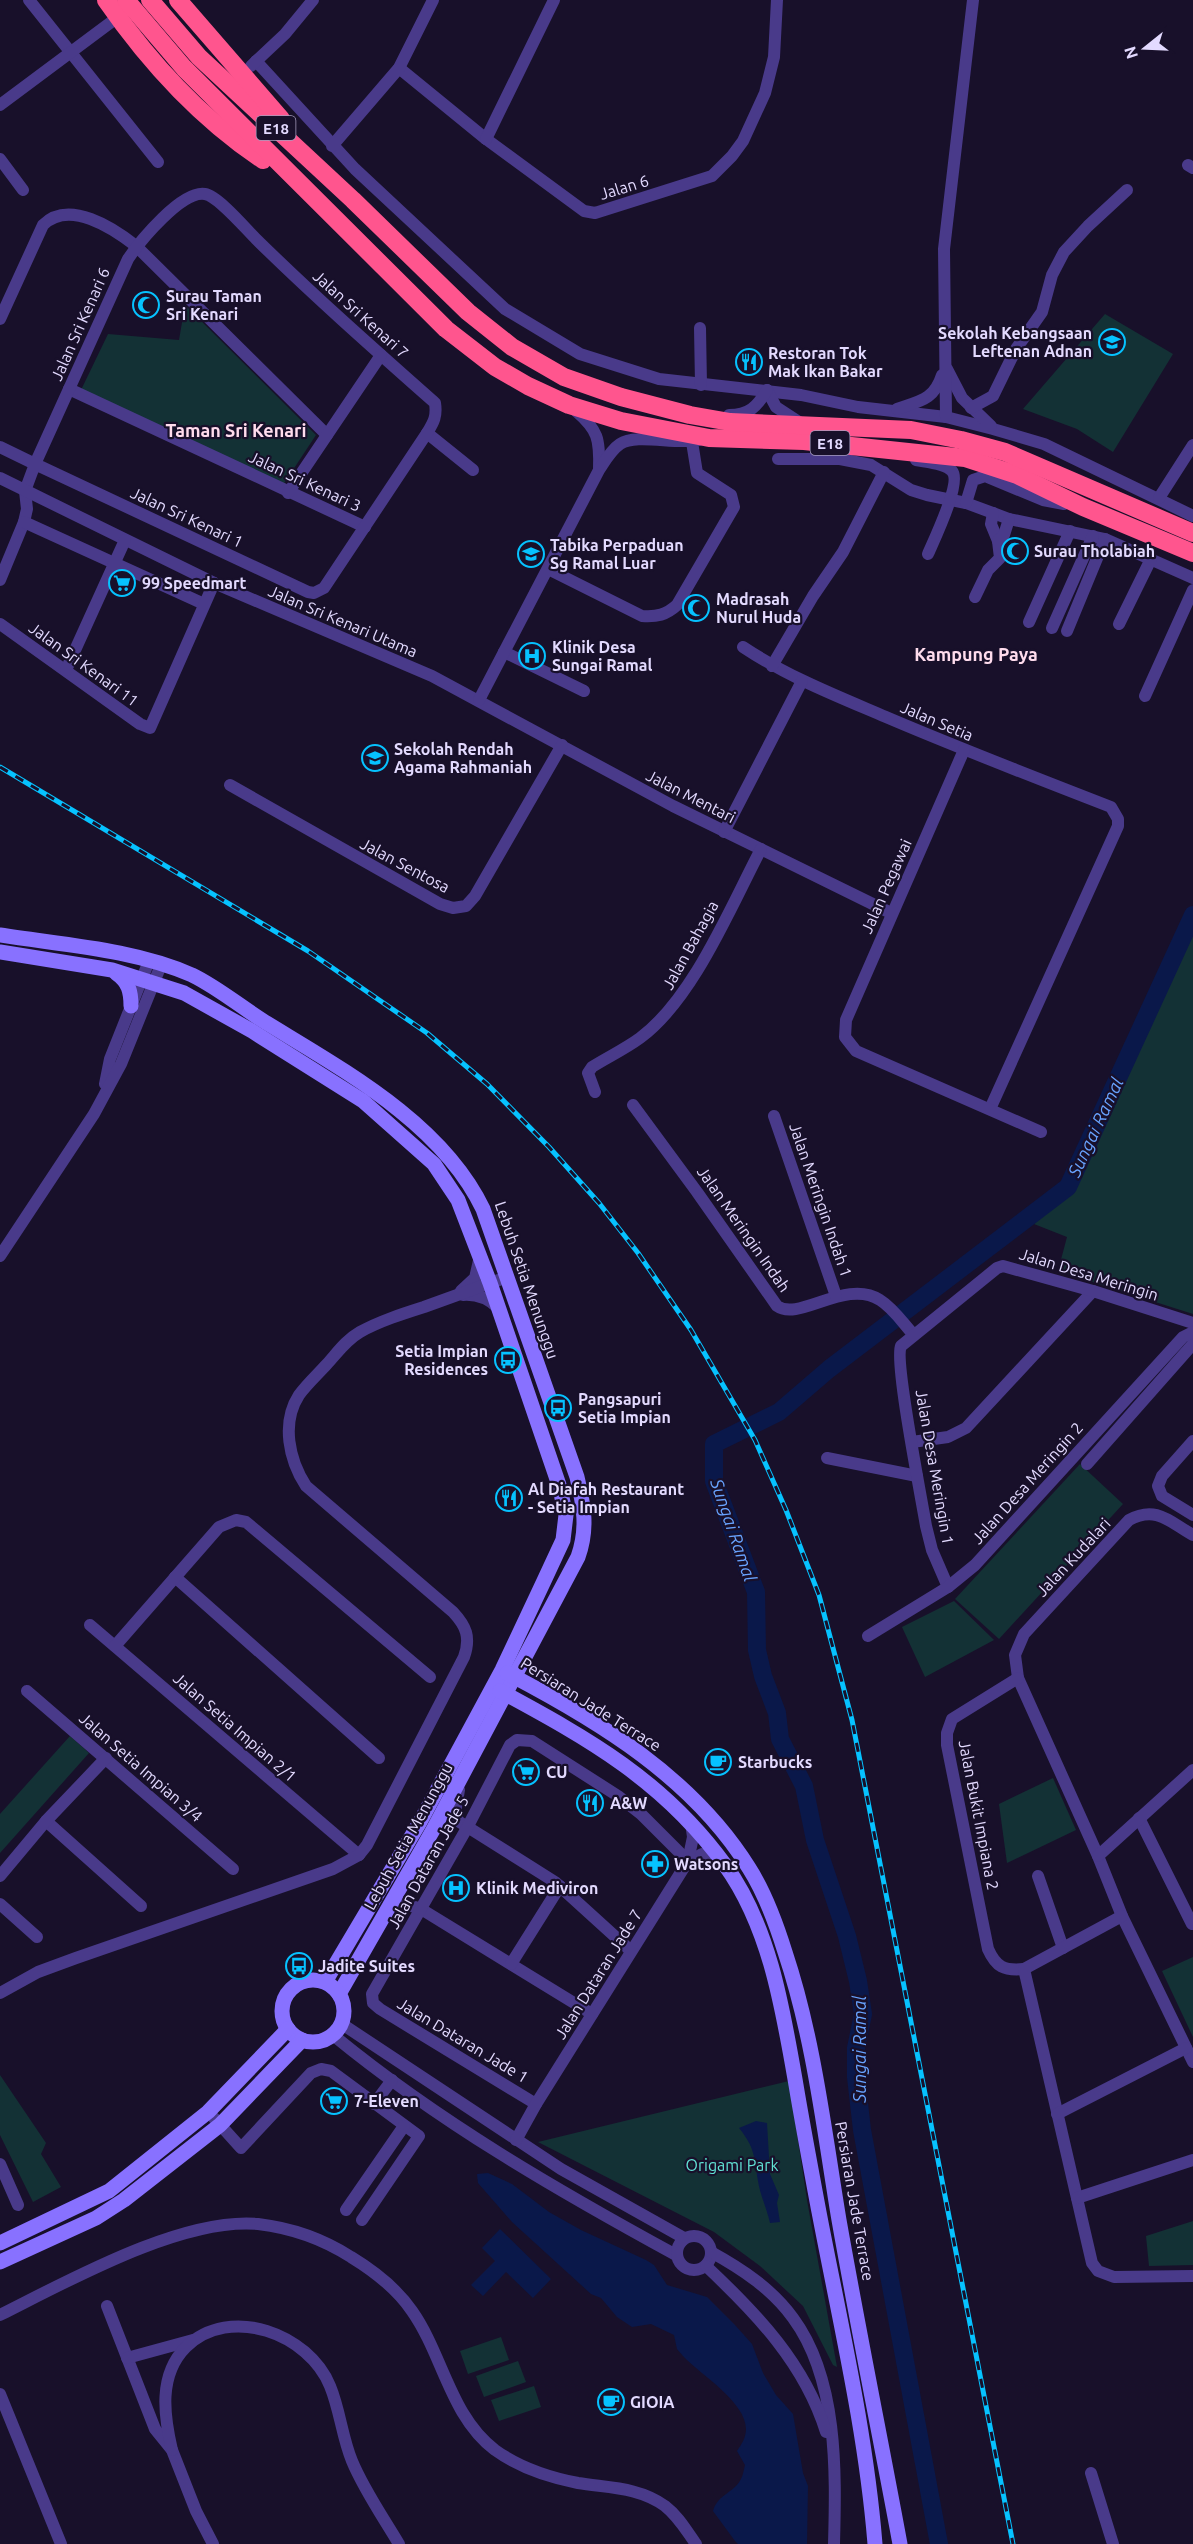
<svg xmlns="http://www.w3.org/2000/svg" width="1193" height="2544" font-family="Ubuntu,sans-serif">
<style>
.green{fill:#133135}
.water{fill:#0a184a}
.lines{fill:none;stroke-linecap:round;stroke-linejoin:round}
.river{stroke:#0a184a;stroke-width:18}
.street{stroke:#493a8a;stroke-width:12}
.secondary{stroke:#8871ff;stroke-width:15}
.highway{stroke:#ff558e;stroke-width:18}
.rail-casing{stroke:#06c2ff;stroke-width:5}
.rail{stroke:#18102a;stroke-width:3;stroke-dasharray:9;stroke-linecap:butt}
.labels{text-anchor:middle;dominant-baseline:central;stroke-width:4.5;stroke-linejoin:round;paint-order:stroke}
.shield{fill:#18102a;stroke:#a69dbf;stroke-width:1.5}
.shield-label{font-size:15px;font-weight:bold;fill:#e3daff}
.street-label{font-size:16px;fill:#e3daff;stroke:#18102a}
.poi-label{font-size:16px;font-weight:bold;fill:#e3daff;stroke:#18102a;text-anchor:start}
.park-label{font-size:16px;fill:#61e3d5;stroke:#18102a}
.neighbourhood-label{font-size:18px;font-weight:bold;fill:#ffdced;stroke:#18102a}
.water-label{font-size:18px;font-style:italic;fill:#68a3ff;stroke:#18102a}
</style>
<rect width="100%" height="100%" fill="#18102a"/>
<g class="green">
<path d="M185 305 316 435 283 485 81 390 108 334 179 340Z"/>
<path d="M1105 314 1173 354 1113 452 1077 429 1023 409Z"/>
<path d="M1193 933V1314L1058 1271 1067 1237 1034 1224 1076 1187Z"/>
<path d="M1080 1464 1123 1504 999 1639 955 1599Z"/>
<path d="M954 1601 994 1640 925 1677 902 1627Z"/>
<path d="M70 1736 89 1753 0 1853V1814Z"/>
<path d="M1053 1778 1076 1830 1007 1863 999 1804Z"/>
<path d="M1193 1957V2037L1162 1971Z"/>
<path d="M0 2075 46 2143 41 2154 61 2187 33 2202 0 2135Z"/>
<path d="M789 2081 807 2200 837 2367 833 2365 803 2306 760 2266 714 2232 538 2142Z"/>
<path d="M1193 2221V2265L1149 2266 1146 2236Z"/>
<path d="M501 2337 509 2360 468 2374 460 2351Z"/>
<path d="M518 2361 526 2382 484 2397 476 2376Z"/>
<path d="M534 2386 541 2407 499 2421 491 2400Z"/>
</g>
<g class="water">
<path d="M756 2121 767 2123 770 2174 779 2195 777 2203 780 2222 770 2223C767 2209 760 2195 758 2181 754 2156 755 2148 739 2128Z"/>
<path d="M488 2173 512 2184 549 2212 581 2230 646 2260 654 2265 667 2285 707 2297 735 2325 752 2344 763 2373 776 2395 793 2414 803 2473 808 2486 807 2544H738L735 2541 713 2511C718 2494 734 2493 741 2479 743 2475 744 2469 745 2465L737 2451C742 2444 746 2437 746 2429 746 2402 701 2375 683 2356L677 2349 674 2335 651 2324 632 2327 617 2317 601 2298 591 2294 512 2222 478 2183 477 2174Z"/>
<path d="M500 2229 551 2279 533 2298 506 2272 483 2296 471 2285 495 2261 482 2248Z"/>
</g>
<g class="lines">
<path class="river" d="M939 2544 862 2130 856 2077V2048L863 2014 858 1981 847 1936 815 1840 804 1786 780 1739 777 1713 763 1676 757 1650 756 1592 714 1481V1444L779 1412 829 1369 1068 1187 1193 915"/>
<g class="street">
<path d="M29 0 158 162"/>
<path d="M256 61 355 169 505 309 580 354 659 379 801 395 858 407 946 417 993 429 1044 444 1193 516"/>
<path d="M251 66 285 34 313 0"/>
<path d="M399 68 486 139 584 211 595 213 712 176 732 156 743 141 765 93 774 57 777 0"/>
<path d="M0 105 118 17"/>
<path d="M486 139 554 0"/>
<path d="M332 146 399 68 433 0"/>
<path d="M0 159 23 190"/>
<path d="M1188 165 1193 168"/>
<path d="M0 319 43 225C69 199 113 228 136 246L327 435"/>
<path d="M700 328 701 385"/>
<path d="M947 369 962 398 991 426"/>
<path d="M69 389 365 527"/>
<path d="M767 390 776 407 802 424"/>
<path d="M971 408 993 396 1016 349 1042 312 1052 275 1064 252 1088 226 1127 190"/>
<path d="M897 409C920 401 934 400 942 375"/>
<path d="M576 411C598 430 600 439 599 469"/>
<path d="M729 415C749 415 757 407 767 390"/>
<path d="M946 417 944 249 973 0"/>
<path d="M427 433 473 470"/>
<path d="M0 447 35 464 308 592 314 593 324 588 427 433C434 422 437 416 435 403 374 349 314 296 256 239 246 229 218 196 205 194 182 190 140 241 128 259L35 464 25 491 27 509 24 522 0 580"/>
<path d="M778 459H840L871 465 911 490 927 495 966 503 1009 519 1105 539 1193 578"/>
<path d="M916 460C926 462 945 463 952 471 962 482 934 540 928 554"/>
<path d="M0 478 214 583 432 676 673 806 891 913"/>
<path d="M288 493 381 355"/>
<path d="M1159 498 1193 445"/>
<path d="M966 503 973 480 985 476 1043 500 1064 504"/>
<path d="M993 513 991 524 998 541"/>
<path d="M24 522 204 604"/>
<path d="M548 569 642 616C657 617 666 615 677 605L734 507 731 495 697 473 692 442"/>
<path d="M975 597 988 570 1000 558 998 541 1004 535 1009 519"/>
<path d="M1029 622 1070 531"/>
<path d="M0 624 140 724 150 728 214 583"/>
<path d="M1119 624 1151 559"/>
<path d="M1052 628 1093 536"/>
<path d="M1067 631 1105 539"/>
<path d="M743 647C788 677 837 696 886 717 961 749 1036 778 1111 807L1118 819V826L990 1109"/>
<path d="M504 652 584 691"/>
<path d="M772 666 813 596 843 552 884 472"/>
<path d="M66 670 125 540"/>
<path d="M1145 696 1193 590"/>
<path d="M479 700 599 470C605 461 611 450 620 444 636 433 676 445 699 440"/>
<path d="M964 750 846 1020 845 1037 856 1051 1041 1132"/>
<path d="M230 785 440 904 453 908 466 906 475 896 562 745"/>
<path d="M724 832 802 681"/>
<path d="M105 1084 110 1059 149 961"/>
<path d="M595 1092 588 1073 592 1067C608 1057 625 1049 640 1038 693 999 730 908 761 849"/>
<path d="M633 1105 697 1192 777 1306C799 1322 846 1278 880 1300 893 1308 903 1323 913 1334"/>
<path d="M774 1116 836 1296"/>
<path d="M0 1256 94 1114 121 1064 161 965"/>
<path d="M461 1291 475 1278 480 1256"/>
<path d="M463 1295C477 1294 488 1298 498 1308"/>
<path d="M1193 1441 1162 1476 1158 1486 1162 1496 1193 1515"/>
<path d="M912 1442 948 1437 966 1428 1093 1291"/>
<path d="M827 1458 917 1476"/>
<path d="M1087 1464 1193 1344"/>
<path d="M1193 1535C1170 1522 1156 1505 1129 1520L1024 1634 1015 1655 1018 1678 1098 1856 1122 1916 1193 2062"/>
<path d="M175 1577 379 1758"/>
<path d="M948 1587 932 1550 926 1526C922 1501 894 1360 901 1346L997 1268 1003 1266 1093 1291 1193 1323"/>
<path d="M90 1625 359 1855"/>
<path d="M868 1636 948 1587 975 1565 1183 1337 1193 1332"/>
<path d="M115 1646 219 1527 236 1520 246 1522 430 1677"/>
<path d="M1018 1678 952 1719 947 1733V1745L988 1949C996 1967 1004 1971 1024 1969"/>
<path d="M27 1691 233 1869"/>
<path d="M459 1790 455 1813 458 1821 555 1882 631 1951"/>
<path d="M1139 1818 1192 1924"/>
<path d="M46 1821 141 1906"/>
<path d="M1098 1856 1193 1770"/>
<path d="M688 1861 702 1854 720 1859"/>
<path d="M0 1876 46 1821 106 1758"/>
<path d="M1038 1876 1063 1948"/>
<path d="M393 1900 421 1909 592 2014"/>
<path d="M0 1904 37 1937"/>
<path d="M1122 1916 1024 1969 1092 2263 1098 2271 1114 2277 1193 2276"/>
<path d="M511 1964 560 1886"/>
<path d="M0 1993 38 1972 76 1958 333 1869 359 1855 367 1845 464 1657C471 1637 466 1626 453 1612L306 1486C289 1460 281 1423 299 1395 307 1384 318 1374 327 1364 337 1353 346 1340 360 1332 380 1321 402 1314 424 1307 452 1297 479 1287 507 1277"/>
<path d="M342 2024 561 2169 684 2238"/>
<path d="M333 2035C439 2122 557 2190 676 2255"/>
<path d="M374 2104 392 2080"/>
<path d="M536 2104 380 2009 373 2003 372 1994 467 1828 510 1745 517 1740 532 1741 618 1796 641 1814 688 1861"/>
<path d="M1057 2114 1186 2048"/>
<path d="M214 2118 241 2148 311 2073 321 2069 331 2071 419 2136 362 2220"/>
<path d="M516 2140 536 2104 688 1861 693 1837 691 1823"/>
<path d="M0 2164 18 2205"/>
<path d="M1077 2198 1193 2160"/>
<path d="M346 2210 404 2126"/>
<circle cx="694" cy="2253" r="17"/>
<path d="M711 2252C742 2269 772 2289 793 2318 838 2379 836 2471 834 2544"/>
<path d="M706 2266C757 2314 805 2364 826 2432"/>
<path d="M107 2306 155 2429 172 2450 196 2511 213 2544"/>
<path d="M0 2315C68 2281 182 2217 258 2224 292 2228 323 2239 351 2257 374 2271 397 2289 412 2311 443 2355 450 2416 495 2450 520 2468 547 2477 578 2483 608 2488 639 2487 665 2506 678 2516 686 2530 696 2544"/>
<path d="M127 2358 193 2340"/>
<path d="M0 2394 61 2544"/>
<path d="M172 2450C164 2416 158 2375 186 2347 230 2304 309 2334 330 2386 340 2410 342 2437 352 2461 364 2490 383 2517 399 2544"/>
<path d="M1091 2473 1113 2544"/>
</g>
<g class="secondary">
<path d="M0 935C63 945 133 949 192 975 217 987 241 1007 265 1022 343 1070 442 1123 483 1209L577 1477C584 1506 588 1529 578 1557L433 1830 339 1994"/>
<path d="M0 952 112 970 184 993 252 1031 363 1101 434 1164 458 1200 490 1283 559 1485 566 1515 563 1540 543 1583 502 1670 420 1822 325 1982"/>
<path d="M116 973C129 982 131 992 131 1006"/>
<path d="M507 1673C599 1721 693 1778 749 1868 765 1893 776 1923 785 1952 814 2039 824 2130 839 2220 858 2328 880 2436 900 2544"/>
<path d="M500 1691C589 1739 664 1781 725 1865 770 1927 783 2010 796 2085 803 2127 811 2169 819 2212 840 2322 866 2432 875 2544"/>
<circle cx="313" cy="2011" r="31"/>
<path d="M0 2243 109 2191 208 2112 288 2029"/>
<path d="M0 2262 96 2218 124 2200 220 2125 302 2040"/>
</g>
<g class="highway">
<path d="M106 0C149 62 200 118 263 160"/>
<path d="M126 0 184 68 446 329 495 367 528 386 569 405 621 421 709 438 804 441 965 458 1017 475 1083 507 1193 553"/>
<path d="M150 0 199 57 353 200 468 312 512 347 564 377 621 397 690 415 730 422 911 430 961 440 1005 452 1193 533"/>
<path d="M178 0 281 119"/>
</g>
<defs>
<path id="rail" d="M0 767 308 951 427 1033 487 1084 549 1147 599 1203 638 1253 691 1330 755 1440 786 1510 819 1595 852 1720 1013 2544"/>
</defs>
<use href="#rail" class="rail-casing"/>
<use href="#rail" class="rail"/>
</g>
<defs>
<symbol id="mosque-ring" viewBox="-11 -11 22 22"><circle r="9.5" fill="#18102a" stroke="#06c2ff" stroke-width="1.5"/><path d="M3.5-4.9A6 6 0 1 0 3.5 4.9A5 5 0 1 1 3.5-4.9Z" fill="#06c2ff"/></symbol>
<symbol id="school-ring" viewBox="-11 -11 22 22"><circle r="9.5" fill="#18102a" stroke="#06c2ff" stroke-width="1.5"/><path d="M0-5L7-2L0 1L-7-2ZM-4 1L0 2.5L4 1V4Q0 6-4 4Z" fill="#06c2ff"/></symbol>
<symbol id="restaurant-ring" viewBox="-11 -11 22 22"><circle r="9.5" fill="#18102a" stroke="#06c2ff" stroke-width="1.5"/><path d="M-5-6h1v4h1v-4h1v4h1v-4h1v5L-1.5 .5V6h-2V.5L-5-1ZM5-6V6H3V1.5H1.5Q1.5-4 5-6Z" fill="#06c2ff"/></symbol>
<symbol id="supermarket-ring" viewBox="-11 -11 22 22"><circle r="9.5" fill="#18102a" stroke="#06c2ff" stroke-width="1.5"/><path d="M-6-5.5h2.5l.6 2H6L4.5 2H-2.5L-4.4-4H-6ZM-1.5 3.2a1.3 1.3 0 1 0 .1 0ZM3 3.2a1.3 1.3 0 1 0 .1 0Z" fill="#06c2ff"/></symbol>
<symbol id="hospital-ring" viewBox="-11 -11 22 22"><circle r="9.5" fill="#18102a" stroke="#06c2ff" stroke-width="1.5"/><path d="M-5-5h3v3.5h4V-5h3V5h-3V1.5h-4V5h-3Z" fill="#06c2ff"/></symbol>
<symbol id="bus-ring" viewBox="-11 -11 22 22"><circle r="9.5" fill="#18102a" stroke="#06c2ff" stroke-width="1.5"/><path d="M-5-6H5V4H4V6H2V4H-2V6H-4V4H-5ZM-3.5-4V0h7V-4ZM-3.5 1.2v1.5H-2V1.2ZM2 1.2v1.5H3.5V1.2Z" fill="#06c2ff"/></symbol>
<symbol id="cafe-ring" viewBox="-11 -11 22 22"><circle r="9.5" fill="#18102a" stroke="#06c2ff" stroke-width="1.5"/><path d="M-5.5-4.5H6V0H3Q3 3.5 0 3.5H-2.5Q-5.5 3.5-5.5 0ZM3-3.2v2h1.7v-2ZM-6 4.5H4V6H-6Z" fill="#06c2ff"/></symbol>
<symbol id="pharmacy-ring" viewBox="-11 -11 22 22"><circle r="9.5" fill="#18102a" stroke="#06c2ff" stroke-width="1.5"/><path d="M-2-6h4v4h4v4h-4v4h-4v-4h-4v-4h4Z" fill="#06c2ff"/></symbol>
</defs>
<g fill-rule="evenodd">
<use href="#mosque-ring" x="131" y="290" width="30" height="30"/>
<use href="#school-ring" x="1097" y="327" width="30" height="30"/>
<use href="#restaurant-ring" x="734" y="347" width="30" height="30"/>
<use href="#mosque-ring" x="1000" y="536" width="30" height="30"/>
<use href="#school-ring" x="516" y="539" width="30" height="30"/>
<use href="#supermarket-ring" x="107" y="568" width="30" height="30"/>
<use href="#mosque-ring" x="681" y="593" width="30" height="30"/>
<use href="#hospital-ring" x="517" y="641" width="30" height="30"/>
<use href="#school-ring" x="360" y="743" width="30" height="30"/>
<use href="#bus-ring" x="493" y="1345" width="30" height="30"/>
<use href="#bus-ring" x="543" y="1393" width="30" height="30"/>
<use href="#restaurant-ring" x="494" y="1483" width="30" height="30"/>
<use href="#cafe-ring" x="703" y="1747" width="30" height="30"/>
<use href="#supermarket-ring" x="511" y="1757" width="30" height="30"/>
<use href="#restaurant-ring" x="575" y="1788" width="30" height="30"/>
<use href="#pharmacy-ring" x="640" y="1849" width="30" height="30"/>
<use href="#hospital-ring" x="441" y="1873" width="30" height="30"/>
<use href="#bus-ring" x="284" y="1951" width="30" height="30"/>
<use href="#supermarket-ring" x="319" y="2086" width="30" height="30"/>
<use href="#cafe-ring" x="596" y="2387" width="30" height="30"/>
</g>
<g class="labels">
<g class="shield">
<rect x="256.5" y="116" width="39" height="24" rx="4.5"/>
<rect x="810.5" y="431" width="39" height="24" rx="4.5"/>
</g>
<g class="shield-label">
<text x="276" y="128">E18</text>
<text x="830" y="443">E18</text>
</g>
<g class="street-label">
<text transform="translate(624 187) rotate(-17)">Jalan 6</text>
<text transform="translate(361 314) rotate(42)">Jalan Sri Kenari 7</text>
<text transform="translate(80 324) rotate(-66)">Jalan Sri Kenari 6</text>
<text transform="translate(305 481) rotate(25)">Jalan Sri Kenari 3</text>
<text transform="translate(187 517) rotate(25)">Jalan Sri Kenari 1</text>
<text transform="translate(343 621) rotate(23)">Jalan Sri Kenari Utama</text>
<text transform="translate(84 664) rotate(36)">Jalan Sri Kenari 11</text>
<text transform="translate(937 721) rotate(23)">Jalan Setia</text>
<text transform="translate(691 796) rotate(27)">Jalan Mentari</text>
<text transform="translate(405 865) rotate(28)">Jalan Sentosa</text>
<text transform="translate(886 886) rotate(-66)">Jalan Pegawai</text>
<text transform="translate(690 945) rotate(-61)">Jalan Bahagia</text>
<text transform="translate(821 1200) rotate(71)">Jalan Meringin Indah 1</text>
<text transform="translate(744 1229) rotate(55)">Jalan Meringin Indah</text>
<text transform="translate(1089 1274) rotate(17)">Jalan Desa Meringin</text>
<text transform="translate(527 1280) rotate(71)">Lebuh Setia Menunggu</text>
<text transform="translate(935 1467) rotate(80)">Jalan Desa Meringin 1</text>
<text transform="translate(1027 1483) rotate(-48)">Jalan Desa Meringin 2</text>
<text transform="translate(1073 1557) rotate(-47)">Jalan Kudalari</text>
<text transform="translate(591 1704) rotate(32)">Persiaran Jade Terrace</text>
<text transform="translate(235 1727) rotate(41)">Jalan Setia Impian 2/1</text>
<text transform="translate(141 1767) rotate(41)">Jalan Setia Impian 3/4</text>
<text transform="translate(979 1815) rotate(79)">Jalan Bukit Impiana 2</text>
<text transform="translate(408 1836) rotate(-61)">Lebuh Setia Menunggu</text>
<text transform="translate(428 1862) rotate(-61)">Jalan Dataran Jade 5</text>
<text transform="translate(598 1974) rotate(-58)">Jalan Dataran Jade 7</text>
<text transform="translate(463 2040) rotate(31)">Jalan Dataran Jade 1</text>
<text transform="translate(855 2201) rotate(80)">Persiaran Jade Terrace</text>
</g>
<g class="poi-label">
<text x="166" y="296">Surau Taman<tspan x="166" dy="18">Sri Kenari</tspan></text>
<text x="1092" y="333" text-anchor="end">Sekolah Kebangsaan<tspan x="1092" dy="18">Leftenan Adnan</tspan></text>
<text x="768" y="353">Restoran Tok<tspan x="768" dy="18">Mak Ikan Bakar</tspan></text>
<text x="550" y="545">Tabika Perpaduan<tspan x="550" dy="18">Sg Ramal Luar</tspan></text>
<text x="1034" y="551">Surau Tholabiah</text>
<text x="142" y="583">99 Speedmart</text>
<text x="716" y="599">Madrasah<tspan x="716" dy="18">Nurul Huda</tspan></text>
<text x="552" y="647">Klinik Desa<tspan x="552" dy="18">Sungai Ramal</tspan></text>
<text x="394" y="749">Sekolah Rendah<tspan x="394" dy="18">Agama Rahmaniah</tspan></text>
<text x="488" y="1351" text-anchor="end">Setia Impian<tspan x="488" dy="18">Residences</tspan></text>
<text x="578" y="1399">Pangsapuri<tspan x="578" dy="18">Setia Impian</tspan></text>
<text x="528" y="1489">Al Diafah Restaurant<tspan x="528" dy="18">- Setia Impian</tspan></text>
<text x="738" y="1762">Starbucks</text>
<text x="546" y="1772">CU</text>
<text x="610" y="1803">A&amp;W</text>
<text x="674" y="1864">Watsons</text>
<text x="476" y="1888">Klinik Mediviron</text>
<text x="318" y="1966">Jadite Suites</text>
<text x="354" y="2101">7-Eleven</text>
<text x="630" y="2402">GIOIA</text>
</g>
<g class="park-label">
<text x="732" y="2165">Origami Park</text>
</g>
<g class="neighbourhood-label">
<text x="236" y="430">Taman Sri Kenari</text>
<text x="976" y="654">Kampung Paya</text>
</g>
<g class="water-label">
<text transform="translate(1095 1127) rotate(-65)">Sungai Ramal</text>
<text transform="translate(734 1530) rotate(71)">Sungai Ramal</text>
<text transform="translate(859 2049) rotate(-90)">Sungai Ramal</text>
</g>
</g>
<g transform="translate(1145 48) rotate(252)" stroke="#18102a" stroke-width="4.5" paint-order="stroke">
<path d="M0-4.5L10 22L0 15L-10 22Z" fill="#e3daff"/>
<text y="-9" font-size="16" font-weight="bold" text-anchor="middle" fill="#e3daff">N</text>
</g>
</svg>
